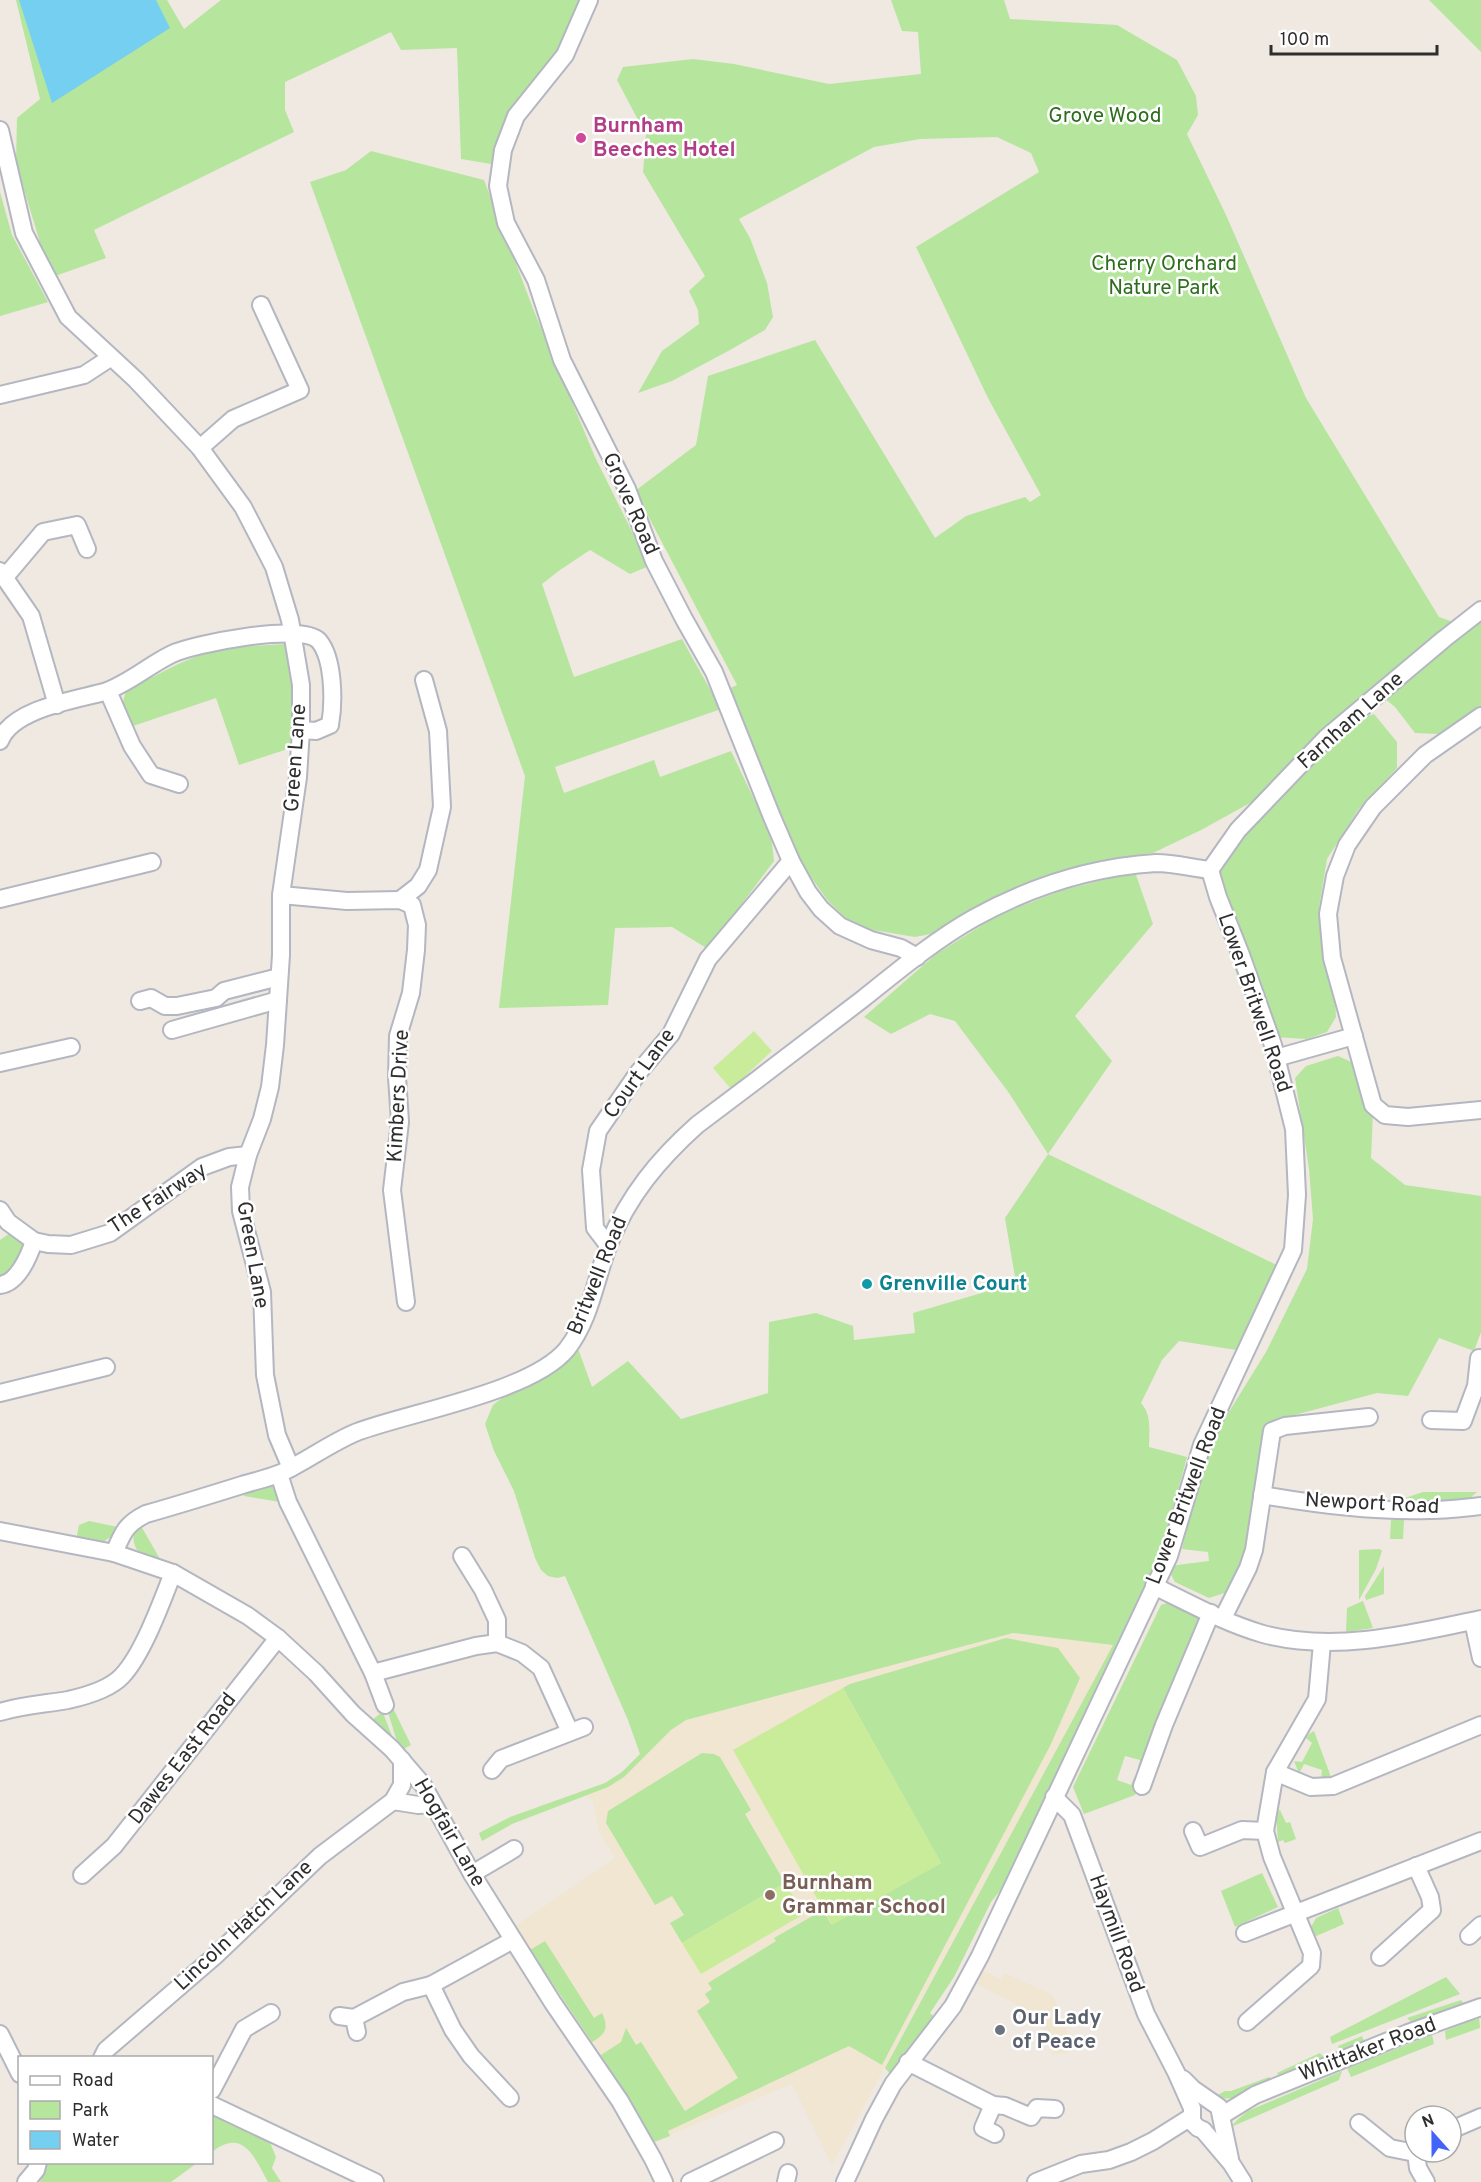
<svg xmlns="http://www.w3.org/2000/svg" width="1481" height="2182" font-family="Overpass,sans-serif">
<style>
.education{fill:#f0e6d1}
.green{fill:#b6e59e}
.pitch{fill:#c9ec9a}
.water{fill:#75cff0}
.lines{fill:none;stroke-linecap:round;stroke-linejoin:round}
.minor-casing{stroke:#b4b7c1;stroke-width:20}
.minor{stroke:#fff;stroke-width:16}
.hotel-dot{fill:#d1479c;stroke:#fff;stroke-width:2}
.culture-dot{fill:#0f9aa8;stroke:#fff;stroke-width:2}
.education-dot{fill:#8d6e63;stroke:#fff;stroke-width:2}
.worship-dot{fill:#6b7280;stroke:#fff;stroke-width:2}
.labels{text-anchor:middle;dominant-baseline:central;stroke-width:5;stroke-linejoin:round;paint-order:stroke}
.park-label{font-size:21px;fill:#2c6e1b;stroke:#fff}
.hotel-label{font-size:21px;font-weight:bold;fill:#b23c85;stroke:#fff;text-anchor:start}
.street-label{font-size:21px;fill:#2e2e2e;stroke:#fff}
.culture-label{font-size:21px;font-weight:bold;fill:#0d838f;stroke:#fff;text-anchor:start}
.education-label{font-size:21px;font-weight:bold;fill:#785e54;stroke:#fff;text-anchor:start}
.worship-label{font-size:21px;font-weight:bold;fill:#5b616d;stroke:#fff;text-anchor:start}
</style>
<rect width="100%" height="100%" fill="#efe9e1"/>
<g class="education">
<path d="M1013 1633 1113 1645 832 2165 792 2084 654 2142 599 2051 515 1926 615 1858 599 1832 593 1801 584 1795 608 1787 650 1752 671 1730 686 1720Z"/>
<path d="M983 1971 1001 1979 1004 1973 1053 1995 1075 2051 1053 2055 1036 2011 1031 2012 977 1984Z"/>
</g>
<g class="green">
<path d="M16 0H167L184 29 221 0H581L566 39 509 116 491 164 461 159 457 48 401 50 391 32 285 82V110L294 132 94 230 106 258 55 276 42 249 16 163 17 118 40 99Z"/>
<path d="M891 0H1004L1010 19 1117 25 1177 60 1196 96 1198 115 1187 134 1226 215 1306 398 1439 617 1453 622 1259 798 1201 830 1153 853 1102 860 1058 873 1032 883 941 932 915 937 867 929 847 919 828 901 801 863 726 690 737 685 635 491 696 445 708 376 815 340 935 538 966 516 1025 497 1030 502 1041 495 988 398 916 247 1039 172 1031 153 997 137 920 139 874 147 739 219 750 238 767 283 773 317 765 330 730 350 672 381 638 393 662 351 699 324 698 310 689 291 705 276 643 172 646 135 617 80 623 67 693 59 734 64 829 84 921 74 918 32 902 31Z"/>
<path d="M1429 0H1481V52Z"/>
<path d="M371 151 484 180 534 311 595 457 649 566 630 574 590 550 560 570 542 584 574 677 682 639 721 709 555 767 564 793 654 760 660 777 731 751 771 835 774 861 708 949 672 927 615 928 608 1005 499 1008 525 776 310 182 346 170Z"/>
<path d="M0 192 12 235 48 302 0 316Z"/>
<path d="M1481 616V706L1438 734 1415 733 1395 707 1383 697Z"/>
<path d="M285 644C304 673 293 716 291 748L239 765 216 698 133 726 122 705 126 691C152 678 178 662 206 653 231 645 259 646 285 644Z"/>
<path d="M1374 714 1397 742V768L1358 810 1327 859 1319 907 1323 953 1335 996 1336 1017 1327 1032 1307 1039 1258 1036 1219 922 1215 874 1271 802 1330 740 1365 717Z"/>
<path d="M1135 872 1153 924 1075 1016 1112 1061 1048 1154 1291 1272 1249 1352 1179 1341 1162 1360 1141 1403C1152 1415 1149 1432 1149 1447L1187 1457 1163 1545 1141 1605 1014 1873 991 1902 954 1977 930 2013 938 2020 893 2077 885 2068 1113 1645 1013 1633 686 1720 671 1730 624 1777 608 1787 512 1824 482 1841 479 1833 510 1817 605 1783 622 1772 640 1754 628 1720 565 1576 557 1578 548 1576 541 1570 535 1558 514 1491 494 1451 485 1424 493 1405 576 1343 592 1387 628 1361 681 1419 768 1393 769 1322 816 1313 853 1326 854 1340 915 1333 913 1313 1016 1283 1005 1218 1048 1154 1009 1093 955 1021 930 1014 891 1034 864 1017 935 955 998 915 1063 890Z"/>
<path d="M1338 1056 1356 1064 1373 1113 1371 1158 1405 1185 1481 1196V1332L1474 1351 1439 1338 1408 1396 1377 1393 1272 1421 1251 1552 1234 1590 1209 1598 1175 1582 1168 1569 1169 1566 1209 1561 1208 1552 1182 1549 1206 1449 1266 1352 1307 1269 1313 1219 1309 1169 1295 1078 1306 1066Z"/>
<path d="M10 1233 24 1240 26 1250 10 1276 0 1279V1240Z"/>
<path d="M270 1485 277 1488 280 1502 244 1496 243 1492Z"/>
<path d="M1423 1492H1477L1465 1502 1387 1504Z"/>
<path d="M1391 1520H1404L1403 1539H1390Z"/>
<path d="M89 1521 118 1527C107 1546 96 1544 76 1540L79 1525Z"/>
<path d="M141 1526 160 1559 137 1550C132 1540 131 1533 141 1526Z"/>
<path d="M1380 1549 1382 1551 1376 1569 1359 1600V1550Z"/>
<path d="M1384 1566V1594L1366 1600 1365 1596Z"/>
<path d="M1176 1600 1200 1613 1202 1624 1146 1767H1138L1140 1760 1125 1756 1117 1780 1131 1785 1135 1776 1140 1782 1135 1795 1084 1814 1073 1787 1161 1605Z"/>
<path d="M1363 1601 1373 1628 1346 1632 1347 1608Z"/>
<path d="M1006 1638 1058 1648 1080 1678 1051 1744 882 2065 849 2046 668 2131 670 2136 654 2142 601 2055 621 2042 626 2028 636 2045 641 2042 685 2111 738 2078 697 2011 710 2002 705 1994 712 1989 708 1983 776 1941 774 1938 823 1910 831 1924 941 1863 843 1688 850 1684Z"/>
<path d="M391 1704 411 1745 400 1751 386 1706Z"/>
<path d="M380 1705 394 1741 372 1720 381 1713Z"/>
<path d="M1314 1731 1331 1777 1321 1779 1322 1770 1304 1764 1300 1772 1298 1771 1294 1761 1302 1762 1312 1743 1306 1738 1309 1734Z"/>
<path d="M702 1753 714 1754 720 1757 751 1810 745 1814 785 1883 682 1943 670 1923 684 1915 672 1896 655 1905 606 1823 608 1811Z"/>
<path d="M1280 1810 1286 1823 1290 1822 1296 1839 1285 1843 1283 1840 1278 1842 1276 1812Z"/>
<path d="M1262 1873 1278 1907 1235 1927 1221 1891Z"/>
<path d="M1338 1908 1344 1924 1314 1937 1311 1927 1316 1918Z"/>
<path d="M545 1941 594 2018 602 2013C609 2028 606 2034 592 2042L530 1950Z"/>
<path d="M1446 1977 1460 1994 1332 2044 1330 2037Z"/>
<path d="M1461 2000 1467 2007 1415 2026 1407 2018Z"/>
<path d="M1479 2017 1480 2028 1446 2040 1445 2031Z"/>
<path d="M1432 2035 1434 2044 1351 2077 1347 2068Z"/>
<path d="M1362 2036 1365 2043 1340 2052 1338 2046Z"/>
<path d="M1320 2053 1328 2062 1281 2080 1277 2073Z"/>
<path d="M1342 2071 1339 2080 1231 2127 1237 2120 1248 2111Z"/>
<path d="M1269 2077 1275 2085C1255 2093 1235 2102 1214 2097L1225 2091H1231Z"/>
<path d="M212 2113 269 2140 276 2157 272 2168 281 2182H268C255 2158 243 2127 212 2152Z"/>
<path d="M48 2163V2162L197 2163 171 2182H40Z"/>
</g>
<g class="pitch">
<path d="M754 1031 772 1051 731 1089 713 1068Z"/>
<path d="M843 1688 941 1863 832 1925 733 1750Z"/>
<path d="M785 1883 804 1914 701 1974 682 1943Z"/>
</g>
<path class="water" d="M19 0H156L170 28 52 103Z"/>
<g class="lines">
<defs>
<g id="minor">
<path d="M589 0 565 55 516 116 503 150 498 186 506 223 536 280 562 360 627 489 654 561 684 619 714 672 772 817 791 861 808 892 821 909 840 926 871 940 901 948 917 957"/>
<path d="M0 130 24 233 68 317 136 380 200 448 243 507 274 567 290 620 301 685V730L298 777 281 895V955L275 1045 270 1087 262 1119 248 1155 240 1187 241 1211 262 1292 265 1375 277 1435 291 1468"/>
<path d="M0 395 84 375 110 358"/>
<path d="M200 448 233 419 300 390 261 305"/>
<path d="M0 571 31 616 57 705"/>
<path d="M5 577 43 532 77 525 87 549"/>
<path d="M108 691 132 746 151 775 179 784"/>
<path d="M1481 716 1425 755 1373 807 1347 845 1335 876 1328 914 1332 958 1373 1105 1385 1115 1408 1117 1481 1110"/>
<path d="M0 741C12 709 74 700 104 692 128 684 149 665 172 654 194 644 302 622 319 641 334 659 334 703 330 725L316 731 301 730"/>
<path d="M1210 870 1238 830 1326 738 1444 639 1481 610"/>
<path d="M281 895 347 901 400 900 412 905 417 925 416 950 411 993 398 1036 397 1077 400 1122 392 1190 406 1302"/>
<path d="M0 899 152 862"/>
<path d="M400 900 418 886 428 870 442 807 438 731 424 680"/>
<path d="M140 1001 151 998 165 1006H177L216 998 224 991 279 977"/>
<path d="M172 1030 278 1000"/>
<path d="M1276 1058 1354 1036"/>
<path d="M0 1063 71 1047"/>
<path d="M0 1210 8 1222 34 1241 48 1244 71 1245 110 1233 202 1167 229 1157 248 1155"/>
<path d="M608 1245 595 1228 591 1170 598 1131 638 1073 671 1034 708 959 791 861"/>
<path d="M0 1285C18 1283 29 1256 34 1241"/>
<path d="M0 1393 106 1367"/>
<path d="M1431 1420 1463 1421 1476 1386 1479 1358"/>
<path d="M279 1474 288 1502 373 1673 385 1705"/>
<path d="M1262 1495C1317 1504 1374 1512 1430 1510 1447 1510 1464 1508 1481 1506"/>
<path d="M0 1531 114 1553 173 1573 248 1616 278 1638 316 1673 353 1714 392 1749 423 1785 472 1874 553 2003 620 2101 653 2159 664 2182"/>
<path d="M114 1553C123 1532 126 1524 146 1514 178 1505 210 1495 242 1485 255 1481 269 1478 281 1473 307 1461 330 1443 357 1432 410 1412 532 1392 567 1349 591 1318 595 1280 609 1244 628 1196 659 1159 697 1125 753 1083 808 1041 864 998 899 970 935 940 974 918 1030 887 1092 867 1156 863 1173 863 1193 868 1210 870"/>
<path d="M462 1556 483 1590 497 1620V1643"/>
<path d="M1154 1586C1189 1603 1225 1623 1263 1634 1334 1653 1411 1634 1481 1619"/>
<path d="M1223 1618 1248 1568 1254 1550 1272 1431 1285 1426 1369 1417"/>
<path d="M1473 1621 1481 1658"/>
<path d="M373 1673 476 1646 497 1643 522 1653 541 1668 570 1732"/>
<path d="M0 1712C23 1705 45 1704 68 1700 86 1696 110 1689 122 1676 143 1654 162 1601 173 1573"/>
<path d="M492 1770 501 1759 584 1727"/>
<path d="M1275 1772 1311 1787 1333 1786 1481 1725"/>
<path d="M1142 1786 1164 1725 1211 1613"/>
<path d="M1054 1797 1072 1815 1146 2014 1176 2072 1192 2108V2122L1198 2128 1203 2130 1231 2163 1243 2182"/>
<path d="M393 1801 418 1805 433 1804"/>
<path d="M1193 1831 1200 1847 1242 1830 1265 1831"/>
<path d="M472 1874 514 1849"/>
<path d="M82 1875 114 1846 278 1638"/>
<path d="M1245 1933 1481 1841"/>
<path d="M1469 1936 1481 1925"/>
<path d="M1380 1957 1432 1910 1430 1897 1416 1866"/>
<path d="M339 2016 354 2018 357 2032"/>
<path d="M354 2018 403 1992 431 1985"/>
<path d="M1247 2022 1311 1966 1312 1953 1272 1857 1265 1831 1275 1772 1317 1699 1322 1643"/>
<path d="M0 2034 20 2074"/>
<path d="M102 2058 106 2050 215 1956 320 1856 393 1801 402 1785V1760"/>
<path d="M908 2062 993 2105 1005 2106 1031 2117 1037 2108 1055 2109"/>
<path d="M1183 2079 1193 2089 1219 2107 1230 2159"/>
<path d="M212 2090 244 2029 271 2013"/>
<path d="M510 2098 471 2056 453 2030 431 1985 513 1940"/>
<path d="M212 2105 375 2182"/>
<path d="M993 2105 983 2128 995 2134"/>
<path d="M1221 2116 1255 2095 1408 2033 1481 2007"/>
<path d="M1359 2123 1390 2148 1415 2153"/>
<path d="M1451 2130 1481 2117"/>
<path d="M1416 2152 1418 2168 1426 2182"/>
<path d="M26 2182 36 2170 38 2162"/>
<path d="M690 2182 775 2141"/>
<path d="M786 2182 788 2173"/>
<path d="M845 2182 874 2119 893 2084 953 2006 980 1956 1169 1556 1202 1445 1293 1250 1297 1195 1294 1129 1273 1045 1241 955 1218 897 1210 870"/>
<path d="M1036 2182 1081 2164 1109 2160 1131 2152 1153 2141 1191 2117"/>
</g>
</defs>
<use href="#minor" class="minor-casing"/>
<use href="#minor" class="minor"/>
</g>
<circle class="hotel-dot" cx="581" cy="138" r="6"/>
<circle class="culture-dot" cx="867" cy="1284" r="6"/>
<circle class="education-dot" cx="770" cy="1895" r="6"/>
<circle class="worship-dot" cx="1000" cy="2030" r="6"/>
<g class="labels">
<g class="park-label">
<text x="1105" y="116">Grove Wood</text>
<text x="1164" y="264">Cherry Orchard<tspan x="1164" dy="24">Nature Park</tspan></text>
</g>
<g class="hotel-label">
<text x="593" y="126">Burnham<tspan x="593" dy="24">Beeches Hotel</tspan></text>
</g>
<g class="street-label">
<text transform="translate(630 504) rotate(66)">Grove Road</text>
<text transform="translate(1351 721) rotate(-42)">Farnham Lane</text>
<text transform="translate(296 758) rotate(-86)">Green Lane</text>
<text transform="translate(1254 1003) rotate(71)">Lower Britwell Road</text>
<text transform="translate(640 1074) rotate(-54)">Court Lane</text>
<text transform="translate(399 1096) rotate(-87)">Kimbers Drive</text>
<text transform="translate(158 1199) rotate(-33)">The Fairway</text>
<text transform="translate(252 1255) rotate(80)">Green Lane</text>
<text transform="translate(598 1276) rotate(-68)">Britwell Road</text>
<text transform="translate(1187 1496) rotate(-69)">Lower Britwell Road</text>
<text transform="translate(1372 1504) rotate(3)">Newport Road</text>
<text transform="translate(183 1759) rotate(-52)">Dawes East Road</text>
<text transform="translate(449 1833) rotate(60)">Hogfair Lane</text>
<text transform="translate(244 1926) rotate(-43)">Lincoln Hatch Lane</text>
<text transform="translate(1116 1934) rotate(70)">Haymill Road</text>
<text transform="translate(1368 2050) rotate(-21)">Whittaker Road</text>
</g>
<g class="culture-label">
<text x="879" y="1284">Grenville Court</text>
</g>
<g class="education-label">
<text x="782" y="1883">Burnham<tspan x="782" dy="24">Grammar School</tspan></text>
</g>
<g class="worship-label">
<text x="1012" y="2018">Our Lady<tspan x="1012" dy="24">of Peace</tspan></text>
</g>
</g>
<rect x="18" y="2056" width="195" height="108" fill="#ffffff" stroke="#ababab" stroke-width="1.5"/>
<rect x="30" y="2076" width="30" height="9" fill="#ffffff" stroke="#ababab" stroke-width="1.5"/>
<text x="72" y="2086" font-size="18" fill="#2e2e2e">Road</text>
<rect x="30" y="2101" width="30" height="18" fill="#b6e59e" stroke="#ababab" stroke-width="1.5"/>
<text x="72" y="2116" font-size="18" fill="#2e2e2e">Park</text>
<rect x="30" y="2131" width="30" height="18" fill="#75cff0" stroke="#ababab" stroke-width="1.5"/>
<text x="72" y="2146" font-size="18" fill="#2e2e2e">Water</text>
<g transform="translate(1433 2134) rotate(339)"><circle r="28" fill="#ffffff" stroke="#ababab" stroke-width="1.5"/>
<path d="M0-4.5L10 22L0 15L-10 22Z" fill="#4264fb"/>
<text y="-9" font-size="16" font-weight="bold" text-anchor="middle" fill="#2e2e2e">N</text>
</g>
<path d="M1271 45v9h166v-9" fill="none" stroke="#2e2e2e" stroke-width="3"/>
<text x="1280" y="45" font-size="18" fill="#2e2e2e" stroke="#ffffff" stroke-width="4.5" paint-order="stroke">100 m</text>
</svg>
